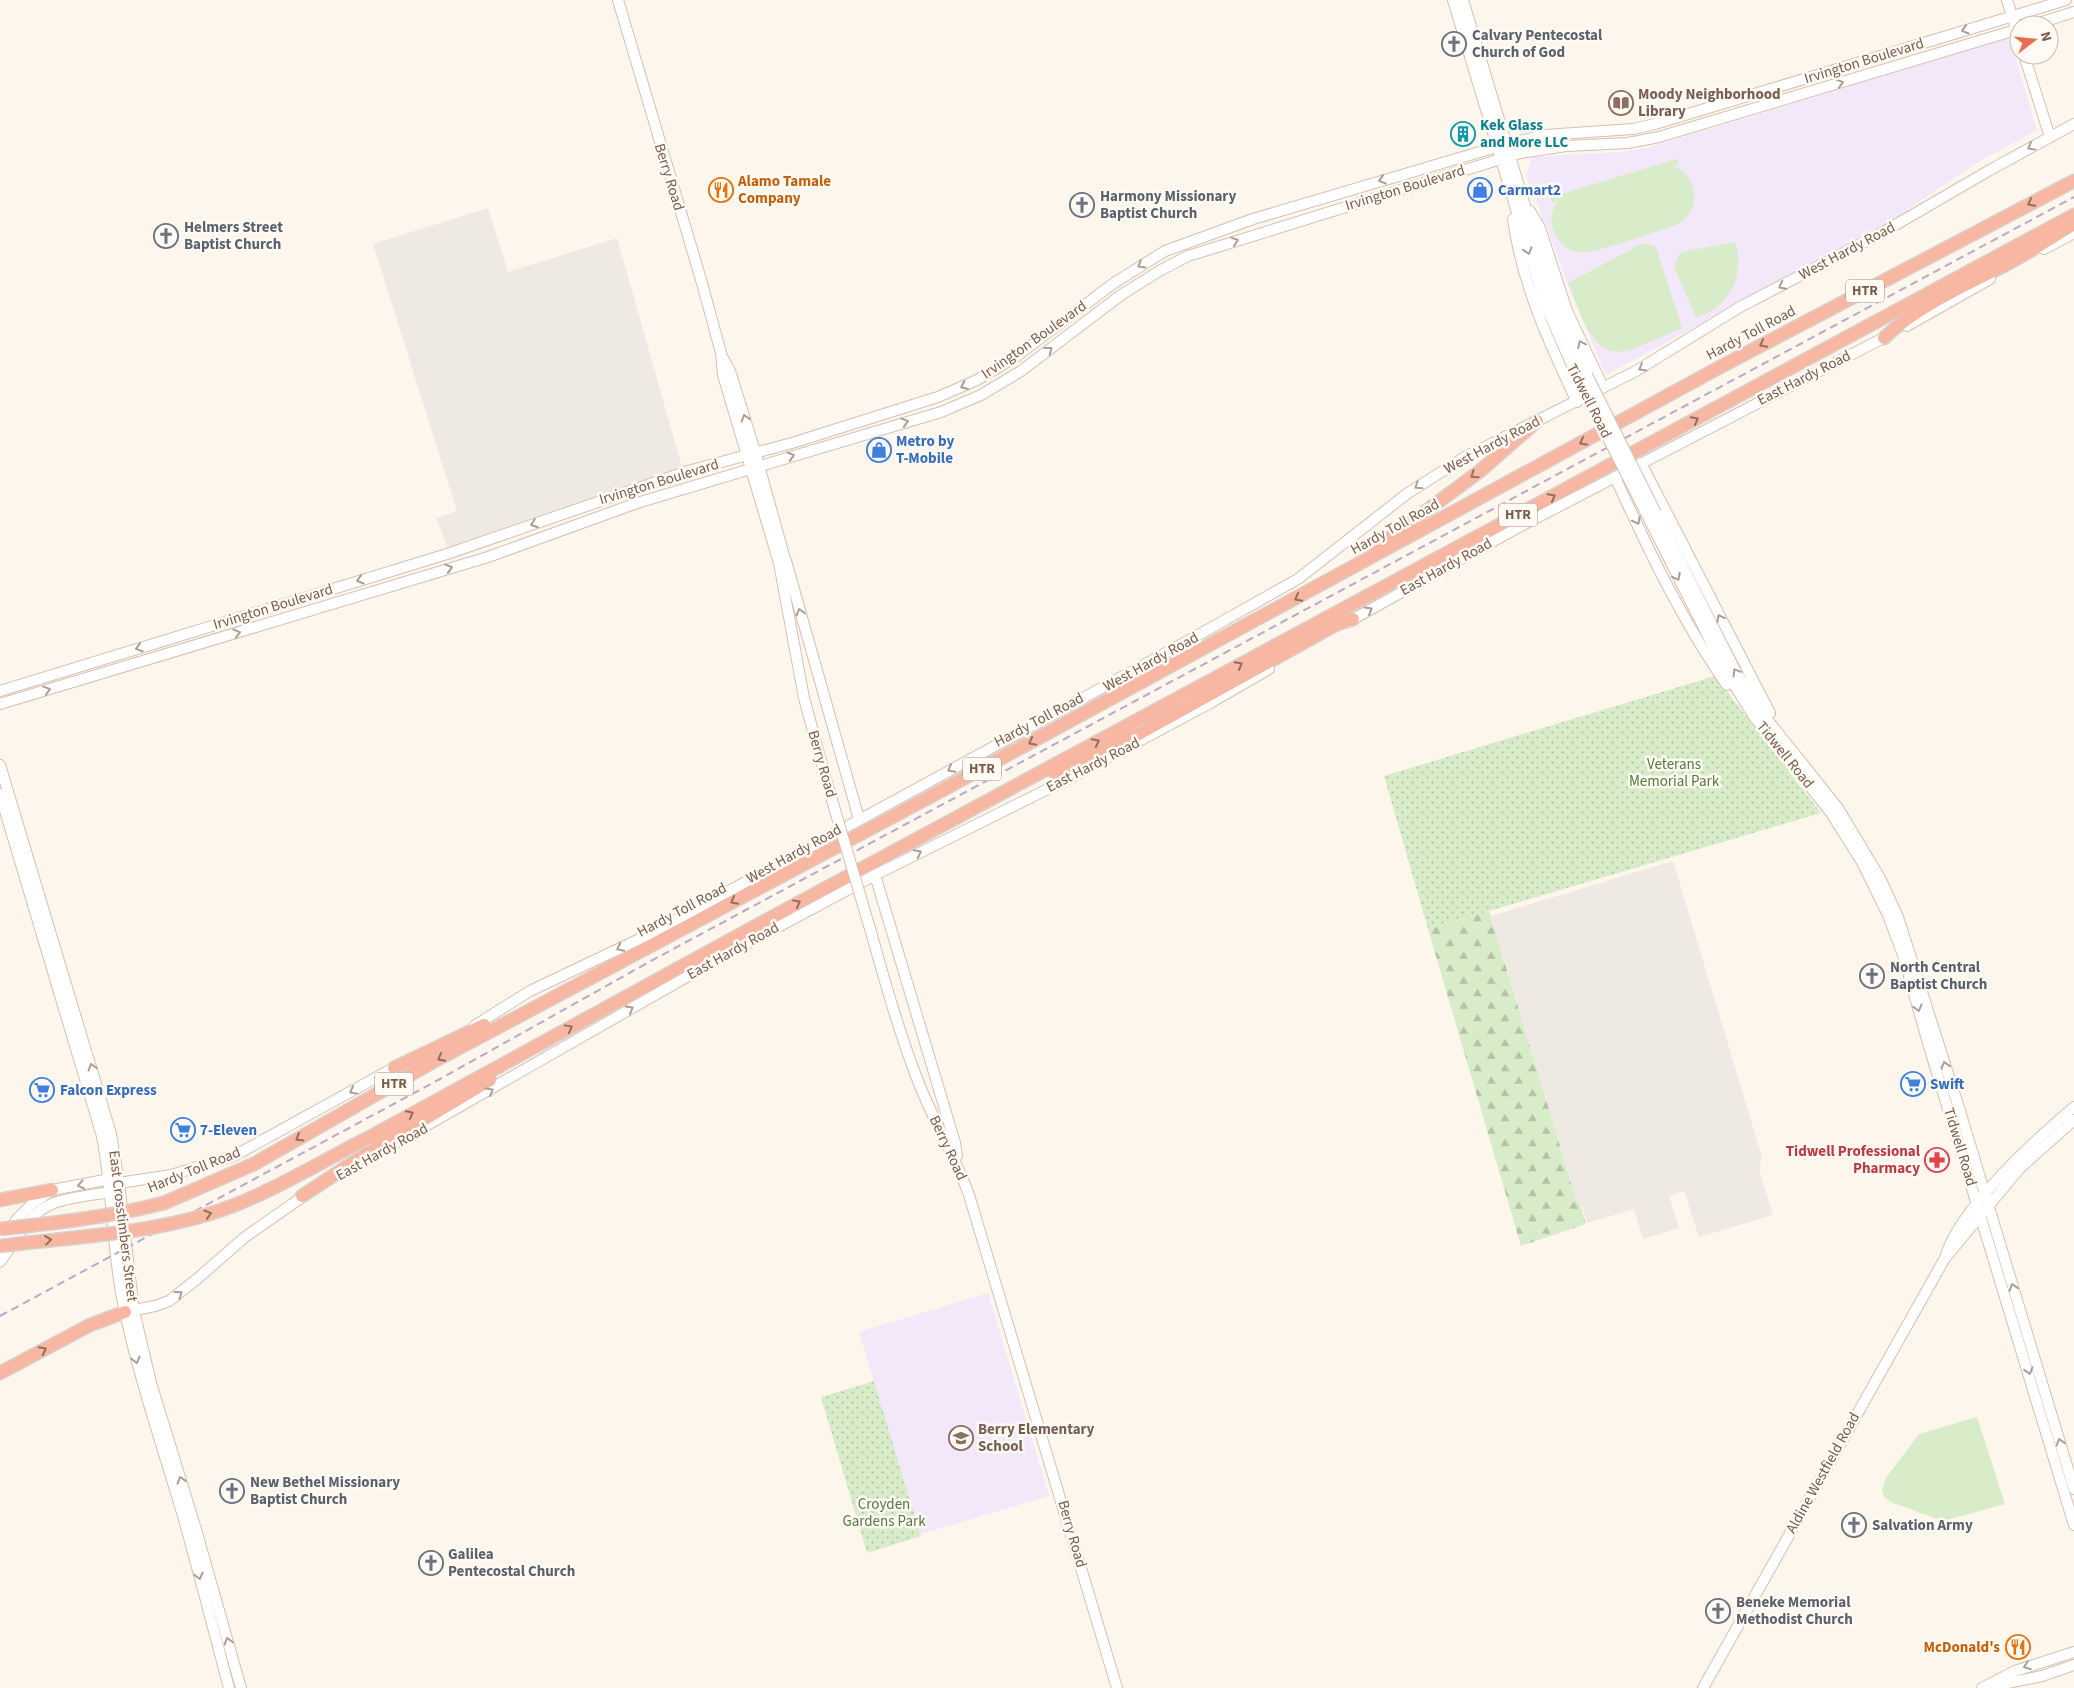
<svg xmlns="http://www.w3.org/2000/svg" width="2074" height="1688" font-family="'Source Sans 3',sans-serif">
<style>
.industrial{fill:#efe9e4}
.education{fill:#f3e8fa}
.grass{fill:#d8ecc9}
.forest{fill:url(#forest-firs)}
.park{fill:url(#park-dots)}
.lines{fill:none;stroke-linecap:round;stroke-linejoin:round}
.secondary-casing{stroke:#d6c0b0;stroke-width:12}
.highway-casing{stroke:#dad1cd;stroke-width:15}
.secondary{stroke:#fff;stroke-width:10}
.highway{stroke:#f7b7a3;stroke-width:12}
.rail{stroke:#b9a8c9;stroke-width:2;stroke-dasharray:8 5;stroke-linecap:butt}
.secondary-bridge-casing{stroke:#d6c0b0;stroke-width:12;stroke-linecap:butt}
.highway-bridge-casing{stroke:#dad1cd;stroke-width:15;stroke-linecap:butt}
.secondary-bridge{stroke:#fff;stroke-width:10}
.highway-bridge{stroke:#f7b7a3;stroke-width:12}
.oneway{stroke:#af9d94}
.oneway2{stroke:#936e5e}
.labels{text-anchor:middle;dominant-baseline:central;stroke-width:5;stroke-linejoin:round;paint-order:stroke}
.shield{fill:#fffaf3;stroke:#a28b7f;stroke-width:1}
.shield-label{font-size:14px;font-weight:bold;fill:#7a5c4d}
.worship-label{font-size:15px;font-weight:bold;fill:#5b616d;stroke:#fffaf3;text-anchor:start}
.street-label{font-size:15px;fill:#7a5c4d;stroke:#fffaf3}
.education-label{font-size:15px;font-weight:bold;fill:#785e54;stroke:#fffaf3;text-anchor:start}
.culture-label{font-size:15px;font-weight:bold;fill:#0d838f;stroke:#fffaf3;text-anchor:start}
.food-label{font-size:15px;font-weight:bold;fill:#c56008;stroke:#fffaf3;text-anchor:start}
.shop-label{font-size:15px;font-weight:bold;fill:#366cbe;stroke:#fffaf3;text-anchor:start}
.park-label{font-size:15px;fill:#537a41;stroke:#fffaf3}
.health-label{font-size:15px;font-weight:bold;fill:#be3a42;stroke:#fffaf3;text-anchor:end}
</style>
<defs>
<pattern id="forest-firs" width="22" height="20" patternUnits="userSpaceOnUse" patternTransform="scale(1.25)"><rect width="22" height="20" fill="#d8ecc9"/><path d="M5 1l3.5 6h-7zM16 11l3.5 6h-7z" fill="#b4c2a5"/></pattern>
<pattern id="park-dots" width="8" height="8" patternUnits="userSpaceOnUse" patternTransform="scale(1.25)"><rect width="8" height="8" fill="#d8ecc9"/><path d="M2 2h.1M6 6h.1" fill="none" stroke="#b4c2a5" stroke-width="1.8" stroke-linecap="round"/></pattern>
</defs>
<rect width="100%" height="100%" fill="#fdf6ec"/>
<g class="industrial">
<path d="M488 208 508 272 617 238 682 467 448 547 436 518 457 511 373 244Z"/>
<path d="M1673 861 1762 1157 1759 1169 1773 1215 1699 1237 1684 1191 1669 1196 1679 1228 1643 1239 1634 1209 1587 1223 1581 1204 1577 1202 1491 916Z"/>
</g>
<g class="education">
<path d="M2005 39 2011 42 2037 130 1973 165 1894 219 1606 375 1571 293 1545 222 1541 221 1542 215 1526 176 1532 157 1619 152 1647 148Z"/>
<path d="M988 1293 1049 1496 921 1534V1536L859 1332Z"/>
</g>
<g class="grass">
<path d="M1677 159 1679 164 1673 166C1701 178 1702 215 1673 226 1653 232 1596 254 1579 252 1569 251 1559 244 1555 234 1549 223 1551 211 1558 201L1552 202 1551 197Z"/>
<path d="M1735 242C1746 275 1729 307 1696 318L1674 266 1681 252Z"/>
<path d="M1643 243 1656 247 1682 328C1664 335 1646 345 1628 350 1591 362 1579 307 1568 283Z"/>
<path d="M1977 1417 2005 1504 1943 1521 1893 1503 1884 1497 1882 1489 1886 1478 1919 1434Z"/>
</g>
<path class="forest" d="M1489 911 1577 1202 1580 1204 1586 1224 1521 1246 1428 929Z"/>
<g class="park">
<path d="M1715 676 1821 813 1428 929 1384 776Z"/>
<path d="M874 1381 921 1536 867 1553 821 1397Z"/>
</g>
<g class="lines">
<defs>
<g id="secondary">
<path d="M618 0 702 283 721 353 723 375 779 563 804 698 827 783"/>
<path d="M1453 0 1544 302 1578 379"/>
<path d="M1463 0 1553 299 1587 375"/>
<path d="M2007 0 2019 38"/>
<path d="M2033 25 2074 12"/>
<path d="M2024 55 2050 137"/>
<path d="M1530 211 1540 228 1567 311 1603 387"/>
<path d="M1513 219C1522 284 1549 343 1577 402"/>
<path d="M2044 249 2074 233"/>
<path d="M1907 326 1990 279"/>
<path d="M723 358 730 371 754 448 787 566"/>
<path d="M1641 463 1770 713"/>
<path d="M1615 477C1647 547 1683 623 1727 685"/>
<path d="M1656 513 1735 670 1766 718 1838 808 1880 878 1898 917 1960 1111 2074 1489"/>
<path d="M1648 517 1726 672 1755 718 1831 813 1862 862 1888 915 1903 955 1928 1043 2074 1525"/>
<path d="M786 561 859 819"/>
<path d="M1348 622 1519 527 1889 335"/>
<path d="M0 691 447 554 688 471 792 443 938 397 977 380 1014 358 1114 283 1165 251 1253 219 1510 143 1545 135 1633 129 1655 124 2066 0"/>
<path d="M0 704 488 557 637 503 941 412 981 395 1021 371 1121 295 1161 270 1188 256 1520 153 1566 146 1628 143 1659 137 2019 29"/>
<path d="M0 765 111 1134 119 1183 134 1311 151 1383 195 1526 241 1688"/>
<path d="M0 794 102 1136C113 1194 112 1255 125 1312 140 1382 163 1448 183 1516 199 1573 214 1631 229 1688"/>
<path d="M875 875 955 1143 957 1156"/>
<path d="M871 932C885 982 899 1032 918 1081 933 1120 955 1156 969 1195L1117 1688"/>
<path d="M474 1026 530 991 650 934 1193 638 1298 579 1408 493 1465 457 1636 371 1740 307 1878 235 1990 170 2074 124"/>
<path d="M366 1160 711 963 875 875 1070 778 1212 702 1269 669"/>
<path d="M0 1245 17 1219 33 1203 52 1190 110 1179 119 1183 171 1175 234 1156 399 1065"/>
<path d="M1946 1257 2020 1168 2074 1120"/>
<path d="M0 1262C14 1243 30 1211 54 1203 71 1197 93 1195 111 1192L114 1189"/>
<path d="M125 1312 155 1306 169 1301 197 1279 245 1237 308 1193"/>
<path d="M1993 1686 2042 1676 2074 1665"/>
<path d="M1703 1688 1945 1258C1959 1209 2035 1140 2074 1107"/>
<path d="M1982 1688 2015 1671 2074 1652"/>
</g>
<g id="highway">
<path d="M1884 338C1918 306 1964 286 2005 265 2028 253 2051 238 2074 224"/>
<path d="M1375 549 1480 471 1537 421"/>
<path d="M1055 773 1135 736 1337 624 1353 619"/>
<path d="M394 1068 484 1025"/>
<path d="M368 1138 800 902 2074 215"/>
<path d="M302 1196 366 1154 490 1080"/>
<path d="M0 1200 52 1190"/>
<path d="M164 1203 254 1164 431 1063 939 792 1722 366 2074 181"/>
<path d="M0 1373 90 1325 125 1312"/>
</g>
</defs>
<use href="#secondary" class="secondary-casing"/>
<use href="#highway" class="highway-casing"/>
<use href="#secondary" class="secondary"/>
<use href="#highway" class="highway"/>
<path class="rail" d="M0 1316 440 1079 649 962 2074 197"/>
<defs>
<g id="secondary-bridge">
<path d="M1587 375 1656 513"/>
<path d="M1578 379 1648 517"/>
<path d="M827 783 871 932"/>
</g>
<g id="highway-bridge">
<path d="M0 1229C55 1223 110 1217 164 1203"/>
<path d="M0 1246C78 1236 161 1234 235 1205 281 1187 324 1160 368 1138"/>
</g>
</defs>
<use href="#secondary-bridge" class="secondary-bridge-casing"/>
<use href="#highway-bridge" class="highway-bridge-casing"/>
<use href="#secondary-bridge" class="secondary-bridge"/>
<use href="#highway-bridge" class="highway-bridge"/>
</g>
<defs><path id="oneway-chevron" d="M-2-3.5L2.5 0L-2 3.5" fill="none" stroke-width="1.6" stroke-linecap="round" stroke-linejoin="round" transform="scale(1.25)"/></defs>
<g class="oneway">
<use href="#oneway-chevron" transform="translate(1965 30) rotate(163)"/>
<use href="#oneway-chevron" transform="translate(1840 83) rotate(-17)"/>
<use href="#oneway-chevron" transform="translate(2031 147) rotate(151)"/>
<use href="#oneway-chevron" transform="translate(1382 180) rotate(163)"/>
<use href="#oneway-chevron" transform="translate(1235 241) rotate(-19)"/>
<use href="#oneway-chevron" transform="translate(1528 251) rotate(73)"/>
<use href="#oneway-chevron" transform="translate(1141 265) rotate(149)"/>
<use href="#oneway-chevron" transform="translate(1782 286) rotate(153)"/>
<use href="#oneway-chevron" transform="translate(1581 344) rotate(-116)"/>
<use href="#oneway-chevron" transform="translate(1049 350) rotate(-37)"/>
<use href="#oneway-chevron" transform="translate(1642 368) rotate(150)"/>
<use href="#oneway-chevron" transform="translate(964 386) rotate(156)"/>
<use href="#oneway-chevron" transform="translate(745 418) rotate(-107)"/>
<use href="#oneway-chevron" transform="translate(905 422) rotate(-17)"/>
<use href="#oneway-chevron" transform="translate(791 456) rotate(-16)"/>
<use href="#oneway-chevron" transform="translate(1418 486) rotate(146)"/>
<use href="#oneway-chevron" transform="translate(1637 521) rotate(63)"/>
<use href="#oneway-chevron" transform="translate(534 524) rotate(160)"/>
<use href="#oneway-chevron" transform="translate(449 568) rotate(-17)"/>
<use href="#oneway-chevron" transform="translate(1677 577) rotate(63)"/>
<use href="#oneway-chevron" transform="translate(360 580) rotate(163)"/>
<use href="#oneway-chevron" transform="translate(1369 610) rotate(-30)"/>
<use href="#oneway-chevron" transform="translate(800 612) rotate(-105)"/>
<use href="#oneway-chevron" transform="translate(1720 618) rotate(-118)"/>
<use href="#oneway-chevron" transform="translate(237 633) rotate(-17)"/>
<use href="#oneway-chevron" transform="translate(139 648) rotate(163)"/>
<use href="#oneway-chevron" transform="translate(1736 672) rotate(-121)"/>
<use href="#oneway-chevron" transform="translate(47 690) rotate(-17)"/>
<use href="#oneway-chevron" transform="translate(951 769) rotate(152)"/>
<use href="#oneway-chevron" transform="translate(918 853) rotate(-27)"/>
<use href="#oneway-chevron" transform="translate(620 948) rotate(154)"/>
<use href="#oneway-chevron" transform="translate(1918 1008) rotate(75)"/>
<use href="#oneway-chevron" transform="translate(630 1009) rotate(-30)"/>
<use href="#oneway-chevron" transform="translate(1945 1065) rotate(-107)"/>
<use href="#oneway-chevron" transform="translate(92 1067) rotate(-106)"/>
<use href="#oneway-chevron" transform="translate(353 1091) rotate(151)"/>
<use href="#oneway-chevron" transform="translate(490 1091) rotate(-31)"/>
<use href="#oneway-chevron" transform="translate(81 1185) rotate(169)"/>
<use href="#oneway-chevron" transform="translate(2013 1287) rotate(-107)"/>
<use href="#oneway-chevron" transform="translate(179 1294) rotate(-36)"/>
<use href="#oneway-chevron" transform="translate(136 1360) rotate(76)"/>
<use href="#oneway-chevron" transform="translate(2029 1371) rotate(73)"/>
<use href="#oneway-chevron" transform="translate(2060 1442) rotate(-107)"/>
<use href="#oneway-chevron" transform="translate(181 1480) rotate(-107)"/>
<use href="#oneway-chevron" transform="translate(199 1576) rotate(75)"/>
<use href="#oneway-chevron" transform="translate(228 1641) rotate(-106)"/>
<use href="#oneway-chevron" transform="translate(2027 1666) rotate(160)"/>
</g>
<g class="oneway2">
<use href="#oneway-chevron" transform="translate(2031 203) rotate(152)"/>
<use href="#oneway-chevron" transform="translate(1763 344) rotate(152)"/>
<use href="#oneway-chevron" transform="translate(1695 420) rotate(-28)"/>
<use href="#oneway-chevron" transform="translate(1583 442) rotate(151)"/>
<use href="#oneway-chevron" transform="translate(1474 475) rotate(145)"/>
<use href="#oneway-chevron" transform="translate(1552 497) rotate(-28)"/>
<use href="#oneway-chevron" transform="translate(1298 598) rotate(152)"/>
<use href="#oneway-chevron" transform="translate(1239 665) rotate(-28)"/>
<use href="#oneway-chevron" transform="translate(1032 742) rotate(152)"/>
<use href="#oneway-chevron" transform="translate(1096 742) rotate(-28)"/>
<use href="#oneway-chevron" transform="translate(734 901) rotate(152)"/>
<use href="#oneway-chevron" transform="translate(797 903) rotate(-29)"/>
<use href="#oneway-chevron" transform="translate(569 1028) rotate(-29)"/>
<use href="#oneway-chevron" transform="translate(441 1058) rotate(152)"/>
<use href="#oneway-chevron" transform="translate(410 1114) rotate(-28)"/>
<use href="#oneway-chevron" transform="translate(299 1138) rotate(150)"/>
<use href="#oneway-chevron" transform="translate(208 1214) rotate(-17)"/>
<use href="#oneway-chevron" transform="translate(48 1240) rotate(-7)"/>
<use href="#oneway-chevron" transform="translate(43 1350) rotate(-28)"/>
</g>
<defs>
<symbol id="church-ring" viewBox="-11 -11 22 22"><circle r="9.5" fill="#fffaf3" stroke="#6b7280" stroke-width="1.5"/><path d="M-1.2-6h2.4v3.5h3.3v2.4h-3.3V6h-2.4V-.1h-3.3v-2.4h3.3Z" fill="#6b7280"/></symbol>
<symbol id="library-ring" viewBox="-11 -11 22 22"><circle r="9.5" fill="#fffaf3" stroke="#8d6e63" stroke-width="1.5"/><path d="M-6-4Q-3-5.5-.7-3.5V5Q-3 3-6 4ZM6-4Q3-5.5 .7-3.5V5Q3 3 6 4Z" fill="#8d6e63"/></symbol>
<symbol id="building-ring" viewBox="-11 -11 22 22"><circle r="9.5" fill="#fffaf3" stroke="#0f9aa8" stroke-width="1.5"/><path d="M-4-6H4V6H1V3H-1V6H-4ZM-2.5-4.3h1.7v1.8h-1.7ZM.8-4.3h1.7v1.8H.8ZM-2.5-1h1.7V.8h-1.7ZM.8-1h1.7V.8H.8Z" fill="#0f9aa8"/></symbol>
<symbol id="restaurant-ring" viewBox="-11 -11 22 22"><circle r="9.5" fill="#fffaf3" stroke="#e8710a" stroke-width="1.5"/><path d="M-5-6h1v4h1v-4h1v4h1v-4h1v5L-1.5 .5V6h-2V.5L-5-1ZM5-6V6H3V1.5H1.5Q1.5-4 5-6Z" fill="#e8710a"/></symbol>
<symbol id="shop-ring" viewBox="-11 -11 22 22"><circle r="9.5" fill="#fffaf3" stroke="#3f7fe0" stroke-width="1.5"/><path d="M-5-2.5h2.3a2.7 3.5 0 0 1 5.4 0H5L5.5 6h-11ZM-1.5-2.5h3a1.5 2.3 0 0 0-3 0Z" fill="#3f7fe0"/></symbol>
<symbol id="supermarket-ring" viewBox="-11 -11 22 22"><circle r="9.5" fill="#fffaf3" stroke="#3f7fe0" stroke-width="1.5"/><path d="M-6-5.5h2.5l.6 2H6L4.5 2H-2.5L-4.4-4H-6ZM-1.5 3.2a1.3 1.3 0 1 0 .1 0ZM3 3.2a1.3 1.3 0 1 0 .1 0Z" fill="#3f7fe0"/></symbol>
<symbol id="pharmacy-ring" viewBox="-11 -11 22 22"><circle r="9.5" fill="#fffaf3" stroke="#e0444e" stroke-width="1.5"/><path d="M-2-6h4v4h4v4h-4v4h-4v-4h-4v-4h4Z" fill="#e0444e"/></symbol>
<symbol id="school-ring" viewBox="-11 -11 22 22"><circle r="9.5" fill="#fffaf3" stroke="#8d6e63" stroke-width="1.5"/><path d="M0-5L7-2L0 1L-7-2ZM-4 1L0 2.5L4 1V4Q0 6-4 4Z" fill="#8d6e63"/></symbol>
</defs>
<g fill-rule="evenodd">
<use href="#church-ring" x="1440" y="30" width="28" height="28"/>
<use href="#library-ring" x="1607" y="89" width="28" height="28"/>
<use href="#building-ring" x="1449" y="120" width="28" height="28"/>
<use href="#restaurant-ring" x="707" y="176" width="28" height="28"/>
<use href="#shop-ring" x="1466" y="176" width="28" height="28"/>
<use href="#church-ring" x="1068" y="191" width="28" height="28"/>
<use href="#church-ring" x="152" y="222" width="28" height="28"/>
<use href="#shop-ring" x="865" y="436" width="28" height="28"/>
<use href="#church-ring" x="1858" y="962" width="28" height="28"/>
<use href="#supermarket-ring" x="1899" y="1070" width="28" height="28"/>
<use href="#supermarket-ring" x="28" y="1076" width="28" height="28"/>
<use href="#supermarket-ring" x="169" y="1116" width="28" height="28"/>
<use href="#pharmacy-ring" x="1923" y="1146" width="28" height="28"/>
<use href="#school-ring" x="947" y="1424" width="28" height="28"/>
<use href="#church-ring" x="218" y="1477" width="28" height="28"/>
<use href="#church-ring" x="1840" y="1511" width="28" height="28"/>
<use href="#church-ring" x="417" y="1549" width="28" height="28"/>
<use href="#church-ring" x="1704" y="1597" width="28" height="28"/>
<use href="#restaurant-ring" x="2004" y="1633" width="28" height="28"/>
</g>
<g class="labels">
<g class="shield">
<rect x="1846" y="279.5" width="38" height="23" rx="4"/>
<rect x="1499" y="503.5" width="38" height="23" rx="4"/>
<rect x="963" y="757.5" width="38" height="23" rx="4"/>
<rect x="375" y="1072.5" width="38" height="23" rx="4"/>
</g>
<g class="shield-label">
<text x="1865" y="291">HTR</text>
<text x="1518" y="515">HTR</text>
<text x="982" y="769">HTR</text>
<text x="394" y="1084">HTR</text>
</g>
<g class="worship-label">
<text x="1472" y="35">Calvary Pentecostal<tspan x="1472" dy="17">Church of God</tspan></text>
<text x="1100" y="196">Harmony Missionary<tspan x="1100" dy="17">Baptist Church</tspan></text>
<text x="184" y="227">Helmers Street<tspan x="184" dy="17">Baptist Church</tspan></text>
<text x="1890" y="967">North Central<tspan x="1890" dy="17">Baptist Church</tspan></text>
<text x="250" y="1482">New Bethel Missionary<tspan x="250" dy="17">Baptist Church</tspan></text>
<text x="1872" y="1525">Salvation Army</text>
<text x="448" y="1554">Galilea<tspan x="448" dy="17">Pentecostal Church</tspan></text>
<text x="1736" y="1602">Beneke Memorial<tspan x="1736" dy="17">Methodist Church</tspan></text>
</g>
<g class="street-label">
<text transform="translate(1864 61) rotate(-17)">Irvington Boulevard</text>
<text transform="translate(669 177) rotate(73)">Berry Road</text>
<text transform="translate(1405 188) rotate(-17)">Irvington Boulevard</text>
<text transform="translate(1847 251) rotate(-28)">West Hardy Road</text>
<text transform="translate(1751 333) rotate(-28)">Hardy Toll Road</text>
<text transform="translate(1034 340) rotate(-35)">Irvington Boulevard</text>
<text transform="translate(1804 378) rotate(-27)">East Hardy Road</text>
<text transform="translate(1589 401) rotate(63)">Tidwell Road</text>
<text transform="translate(1492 445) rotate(-28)">West Hardy Road</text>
<text transform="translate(659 482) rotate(-17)">Irvington Boulevard</text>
<text transform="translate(1395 527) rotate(-29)">Hardy Toll Road</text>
<text transform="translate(1446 567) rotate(-29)">East Hardy Road</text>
<text transform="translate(273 607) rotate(-17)">Irvington Boulevard</text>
<text transform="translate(1151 662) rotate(-29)">West Hardy Road</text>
<text transform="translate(1039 720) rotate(-28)">Hardy Toll Road</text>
<text transform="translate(1785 755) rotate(51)">Tidwell Road</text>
<text transform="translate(822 764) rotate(74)">Berry Road</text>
<text transform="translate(1093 765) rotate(-27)">East Hardy Road</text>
<text transform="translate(794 854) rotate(-29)">West Hardy Road</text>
<text transform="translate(682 910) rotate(-28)">Hardy Toll Road</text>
<text transform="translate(733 951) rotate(-29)">East Hardy Road</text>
<text transform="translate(1960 1147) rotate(73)">Tidwell Road</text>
<text transform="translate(948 1148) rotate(65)">Berry Road</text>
<text transform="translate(382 1152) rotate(-29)">East Hardy Road</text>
<text transform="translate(194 1170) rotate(-22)">Hardy Toll Road</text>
<text transform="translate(123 1226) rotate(83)">East Crosstimbers Street</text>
<text transform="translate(1823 1473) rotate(-61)">Aldine Westfield Road</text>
<text transform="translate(1072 1534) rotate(74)">Berry Road</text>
</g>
<g class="education-label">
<text x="1638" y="94">Moody Neighborhood<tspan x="1638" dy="17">Library</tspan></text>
<text x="978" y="1429">Berry Elementary<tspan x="978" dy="17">School</tspan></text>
</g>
<g class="culture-label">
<text x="1480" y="125">Kek Glass<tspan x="1480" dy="17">and More LLC</tspan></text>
</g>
<g class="food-label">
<text x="738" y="181">Alamo Tamale<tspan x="738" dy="17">Company</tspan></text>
<text x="2000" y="1647" text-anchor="end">McDonald's</text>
</g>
<g class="shop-label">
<text x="1498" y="190">Carmart2</text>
<text x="896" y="441">Metro by<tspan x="896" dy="17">T-Mobile</tspan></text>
<text x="1930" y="1084">Swift</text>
<text x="60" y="1090">Falcon Express</text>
<text x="200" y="1130">7-Eleven</text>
</g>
<g class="park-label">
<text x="1674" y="764">Veterans<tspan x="1674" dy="17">Memorial Park</tspan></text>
<text x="884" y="1504">Croyden<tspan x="884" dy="17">Gardens Park</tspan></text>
</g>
<g class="health-label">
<text x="1920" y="1151">Tidwell Professional<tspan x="1920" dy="17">Pharmacy</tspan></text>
</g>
</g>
<g transform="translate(2034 40) rotate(74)"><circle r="24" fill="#fffaf3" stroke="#cabbb1"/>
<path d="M0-4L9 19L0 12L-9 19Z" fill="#e76f51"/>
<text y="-8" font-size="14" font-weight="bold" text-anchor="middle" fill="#7a5c4d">N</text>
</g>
</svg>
